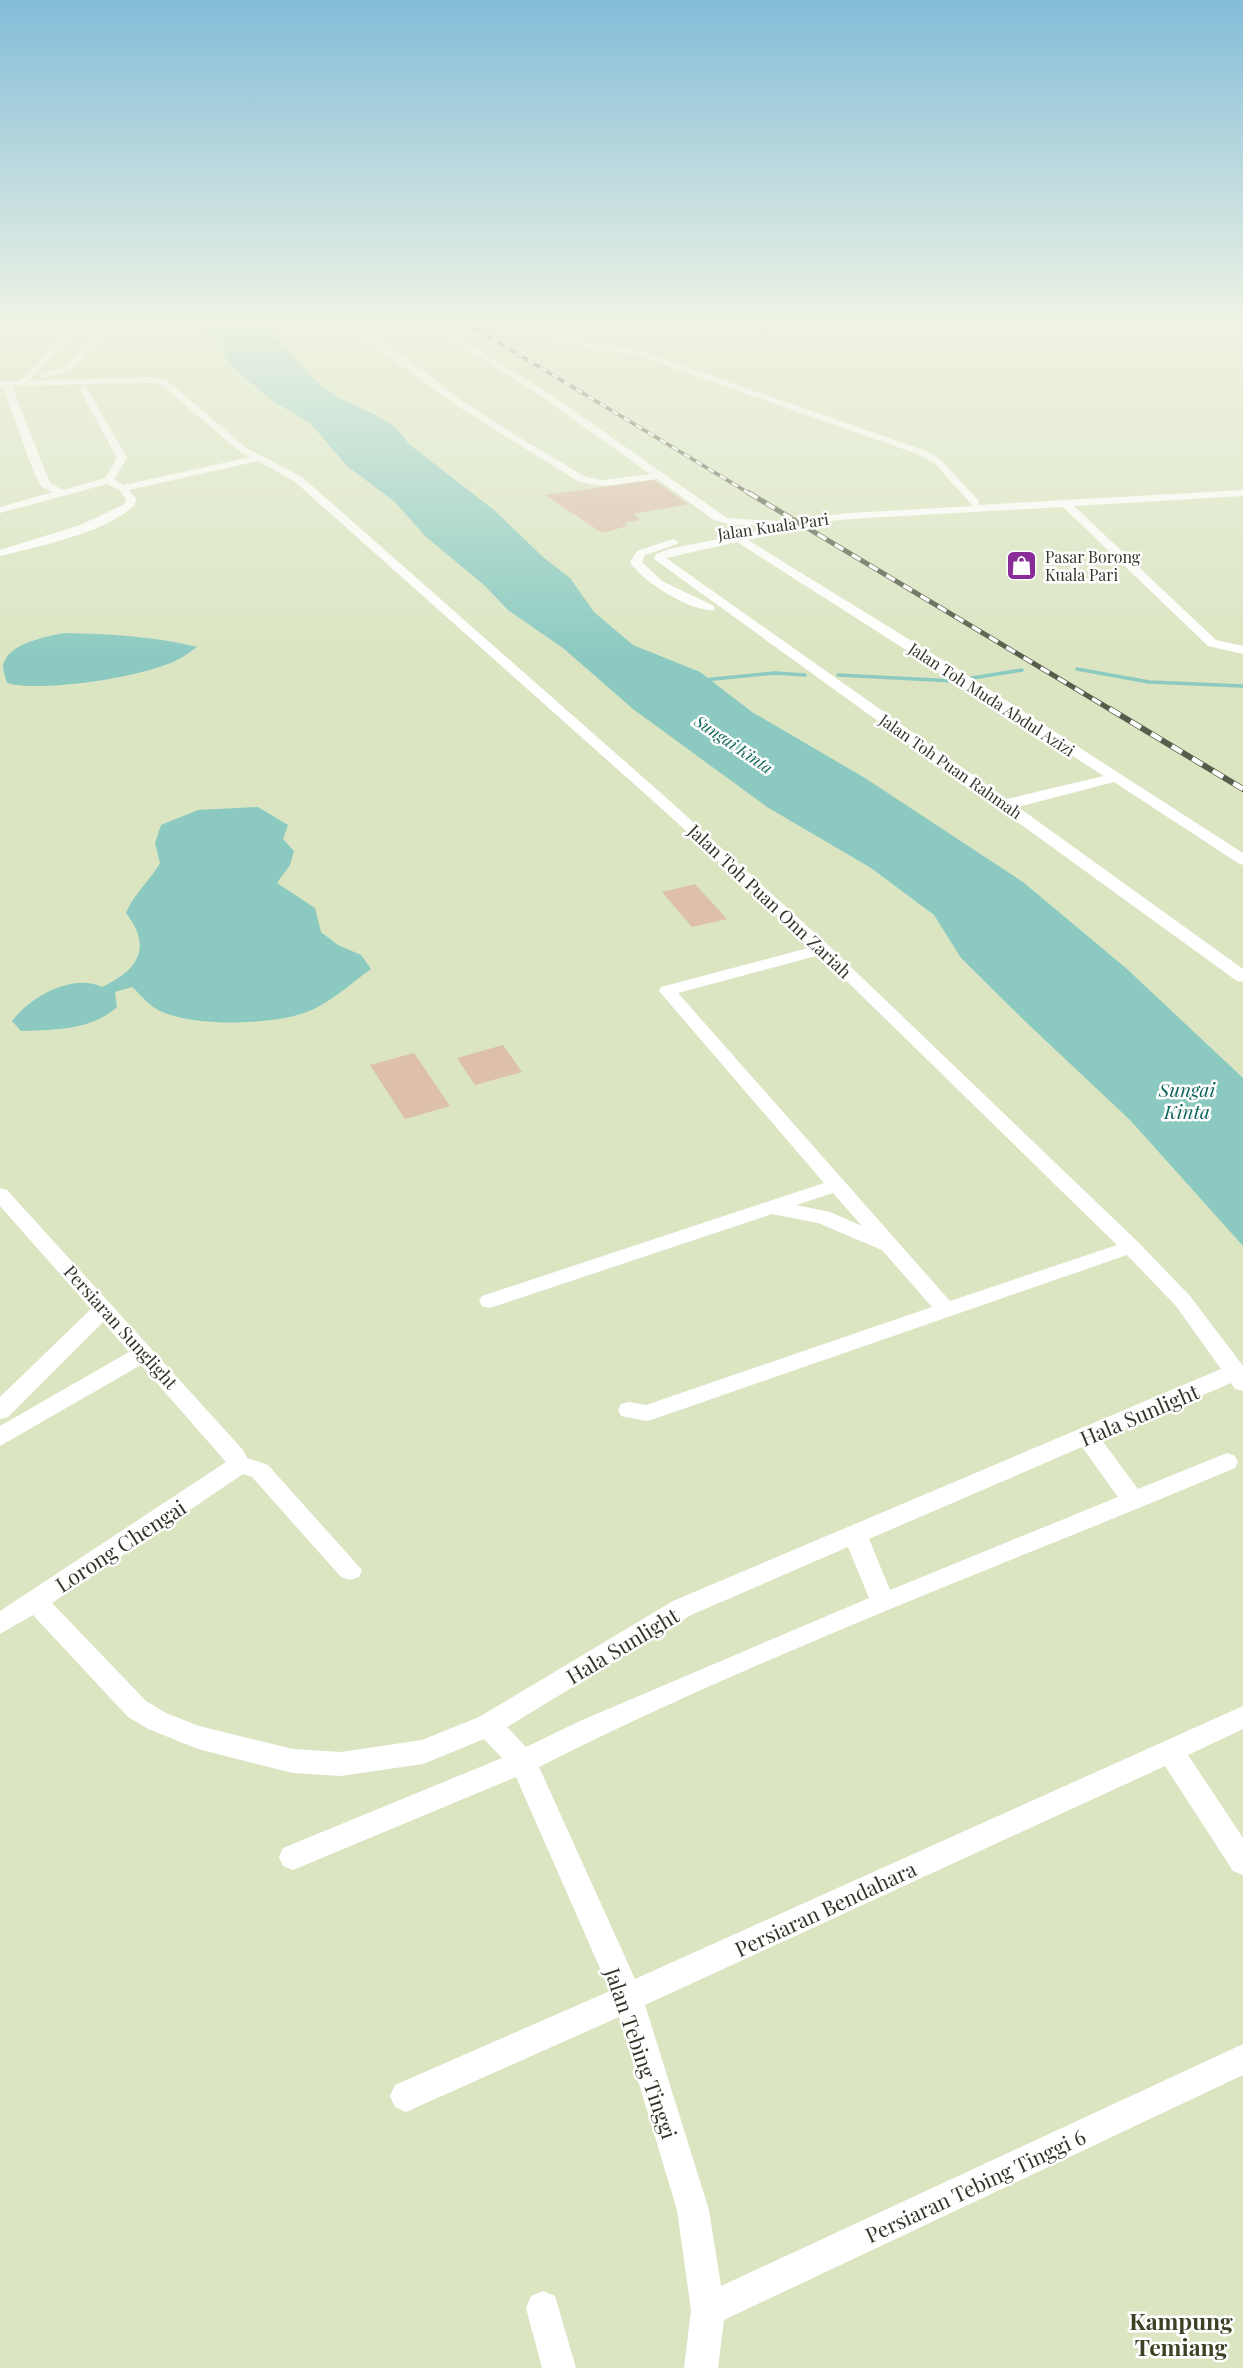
<svg xmlns="http://www.w3.org/2000/svg" width="1243" height="2368" font-family="'Playfair Display',serif">
<style>
.green{fill:#ddbfaa}
.water{fill:#8ccac1}
.lines{fill:none;stroke-linecap:round;stroke-linejoin:round}
.stream{stroke:#8ccac1;stroke-width:3.5}
.minor{fill:#fff;fill-rule:evenodd}
.rail-far2-casing{stroke:#575d4b;stroke-width:3.5}
.rail-far1-casing{stroke:#575d4b;stroke-width:5}
.rail-casing{stroke:#575d4b;stroke-width:6}
.rail-far2{stroke:#fff;stroke-width:2.5;stroke-dasharray:7;stroke-linecap:butt}
.rail-far1{stroke:#fff;stroke-width:3.5;stroke-dasharray:10;stroke-linecap:butt}
.rail{stroke:#fff;stroke-width:4.5;stroke-dasharray:12;stroke-linecap:butt}
.labels{text-anchor:middle;dominant-baseline:central;stroke-width:5;stroke-linejoin:round;paint-order:stroke}
.far-street-label{font-size:16px;fill:#323629;stroke:#fff}
.far-poi-label{font-size:16px;fill:#323629;stroke:#fff;text-anchor:start}
.far-water-label{font-size:16px;font-style:italic;fill:#0e645b;stroke:#fff}
.street-label{font-size:18px;fill:#323629;stroke:#fff}
.water-label{font-size:19px;font-style:italic;fill:#0e645b;stroke:#fff}
.near-street-label{font-size:21px;fill:#323629;stroke:#fff}
.near-neighbourhood-label{font-size:23px;font-weight:bold;fill:#3b4225;stroke:#fff}
</style>
<rect width="100%" height="100%" fill="#dbe5c2"/>
<g class="green">
<path d="M654 480 688 504 634 514 640 520 624 523 627 526 602 533 545 495Z"/>
<path d="M695 884 727 919 692 927 662 892Z"/>
<path d="M503 1045 522 1072 475 1085 457 1058Z"/>
<path d="M414 1053 450 1106 405 1119 370 1065Z"/>
</g>
<g class="water">
<path d="M194 324H257L268 332 282 343 316 381 337 397 376 415 395 427 410 445 494 510 543 557 570 578 594 612 633 645 700 672 752 712 865 778 1023 882 1127 969 1243 1078V1246L1130 1120 1029 1025 961 958 934 915 871 868 767 807 633 709 563 648 508 610 484 585 425 536 395 502 347 466 311 424 273 401 239 373 226 358 222 348 224 341Z"/>
<path d="M64 633C109 634 153 636 197 647 191 651 185 656 179 659 146 677 41 693 7 683 6 678 3 671 3 666 7 643 46 637 64 633Z"/>
<path d="M258 807 288 825 283 839 294 851 290 865 277 883 315 908 321 932 338 945 361 955 371 969C350 984 328 1005 304 1013 268 1025 194 1027 160 1011 149 1006 141 995 132 987L115 992 117 1007C92 1030 54 1030 21 1031L12 1021C31 996 73 973 102 987 138 970 153 948 126 913 134 893 150 881 160 863L155 843 161 825 198 810Z"/>
</g>
<g class="lines">
<g class="stream">
<path d="M1077 669 1149 682 1243 686"/>
<path d="M838 675 954 681"/>
<path d="M972 678 1022 670"/>
<path d="M704 680 775 673 805 675"/>
</g>
<g class="minor">
<path d="M50 324H58L69 340 28 381 152 377 168 381 245 447 302 477 671 802 829 946 1138 1242 1190 1296 1243 1366V1391L1235 1389 1231 1383 1101 1439 1138 1489 1227 1453 1235 1456 1238 1462 1235 1468C1003 1566 764 1653 539 1767L635 1979 1243 1706V1729L1188 1755 1243 1838V1875L1233 1871 1165 1766 645 2005 709 2210 721 2286 1243 2044V2075L724 2320 718 2368H684L691 2310 677 2210 619 2017 406 2112 395 2107 390 2096 395 2085 610 1991 516 1777 293 1870 283 1866 279 1857 283 1848 502 1758 484 1739 423 1764 341 1776 293 1773 198 1749 148 1729 128 1717 33 1615 0 1634V1611L226 1462 141 1365 0 1446V1426L129 1352 103 1322 8 1417 0 1419V1397L91 1309 0 1206V1188L7 1190 243 1450 247 1458 268 1465 362 1570 359 1577 350 1580 341 1577 252 1477 243 1474 52 1603 146 1701 166 1713 199 1726 293 1749 341 1752 422 1740 479 1717 673 1601 1221 1369 1176 1306 1127 1255 654 1419 646 1421 621 1416 618 1410 621 1404 629 1402 646 1405 932 1307 882 1250 818 1223 772 1214 496 1306 489 1308 482 1306 479 1301 482 1296 824 1183 659 991 661 987 812 947 661 808 294 481 258 461 129 490 136 499 135 505C105 533 40 546 0 556V550L80 525 125 504 126 499 119 490 107 484 0 513V507L53 492 42 487 34 473 3 387H0V381H20L61 340ZM152 383 162 385 239 451 250 457 124 485 114 480 127 458 87 388 83 385 79 388 117 458 105 478 63 490 50 483 12 386ZM820 955 1117 1245 950 1301 678 993ZM833 1193 862 1226 830 1212 796 1205ZM1082 1447 1118 1497 890 1590 869 1539ZM848 1547 869 1598 580 1721 526 1747 507 1727 691 1615Z"/>
<path d="M83 324H91L101 342 69 372 41 378V374L63 368 94 340Z"/>
<path d="M343 324C372 324 442 388 470 406 508 431 547 454 586 477L603 480 650 474 541 396 426 324H436L547 392 727 518 778 521 850 513 973 506 934 463 920 455 637 355 586 348 561 341 532 324H543L567 337 587 344 641 351 926 451 940 459 979 501 978 505 1243 490V496L1074 506 1216 640 1243 646V654L1208 646 1063 507 850 519 784 526 780 533 748 540 962 672 1243 853V865L1238 863 1114 782 1018 807 1243 969V982L1237 981 654 559 656 554 669 549 774 528 764 527 763 525H733L714 520 657 479 603 486 579 482 462 409ZM737 542 1104 776 1007 799 666 558Z"/>
<path d="M597 324 616 328 638 324 635 330 616 332 599 329Z"/>
<path d="M673 539 678 542 677 544 645 555 642 562 662 581 714 606V610C693 613 641 581 630 562L637 551Z"/>
<path d="M543 2291 555 2296 576 2368H542L526 2308 531 2296Z"/>
</g>
<defs>
<path id="rail-far2" d="M468 324 752 495"/>
<path id="rail-far1" d="M749 493 1113 711"/>
<path id="rail" d="M1110 709 1243 789"/>
</defs>
<use href="#rail-far2" class="rail-far2-casing"/>
<use href="#rail-far1" class="rail-far1-casing"/>
<use href="#rail" class="rail-casing"/>
<use href="#rail-far2" class="rail-far2"/>
<use href="#rail-far1" class="rail-far1"/>
<use href="#rail" class="rail"/>
</g>
<linearGradient id="sky" x2="0" y2="1"><stop stop-color="#83bdd8"/><stop offset="0.49" stop-color="#eff3e4"/><stop offset="1" stop-color="#eff3e4" stop-opacity="0"/></linearGradient>
<rect width="1243" height="656" fill="url(#sky)"/>
<defs>
<symbol id="shop-square" viewBox="-11 -11 22 22"><rect x="-9" y="-9" width="18" height="18" rx="4" fill="#882c98" stroke="#fff"/><path d="M-5-2.5h2.3a2.7 3.5 0 0 1 5.4 0H5L5.5 6h-11ZM-1.5-2.5h3a1.5 2.3 0 0 0-3 0Z" fill="#fff"/></symbol>
</defs>
<g fill-rule="evenodd">
<use href="#shop-square" x="1004" y="548" width="35" height="35"/>
</g>
<g class="labels">
<g class="far-street-label">
<text transform="translate(773 526) rotate(-8)">Jalan Kuala Pari</text>
<text transform="translate(992 699) rotate(33)">Jalan Toh Muda Abdul Azizi</text>
<text transform="translate(951 766) rotate(35)">Jalan Toh Puan Rahmah</text>
</g>
<g class="far-poi-label">
<text x="1045" y="556">Pasar Borong<tspan x="1045" dy="18">Kuala Pari</tspan></text>
</g>
<g class="far-water-label">
<text transform="translate(734 744) rotate(34)">Sungai Kinta</text>
</g>
<g class="street-label">
<text transform="translate(770 901) rotate(43)">Jalan Toh Puan Onn Zariah</text>
<text transform="translate(121 1327) rotate(48)">Persiaran Sunglight</text>
</g>
<g class="water-label">
<text x="1187" y="1089">Sungai<tspan x="1187" dy="22">Kinta</tspan></text>
</g>
<g class="near-street-label">
<text transform="translate(1139 1414) rotate(-23)">Hala Sunlight</text>
<text transform="translate(120 1545) rotate(-33)">Lorong Chengai</text>
<text transform="translate(622 1645) rotate(-31)">Hala Sunlight</text>
<text transform="translate(825 1908) rotate(-25)">Persiaran Bendahara</text>
<text transform="translate(642 2053) rotate(71)">Jalan Tebing Tinggi</text>
<text transform="translate(975 2185) rotate(-25)">Persiaran Tebing Tinggi 6</text>
</g>
<g class="near-neighbourhood-label">
<text x="1181" y="2320">Kampung<tspan x="1181" dy="26">Temiang</tspan></text>
</g>
</g>
</svg>
